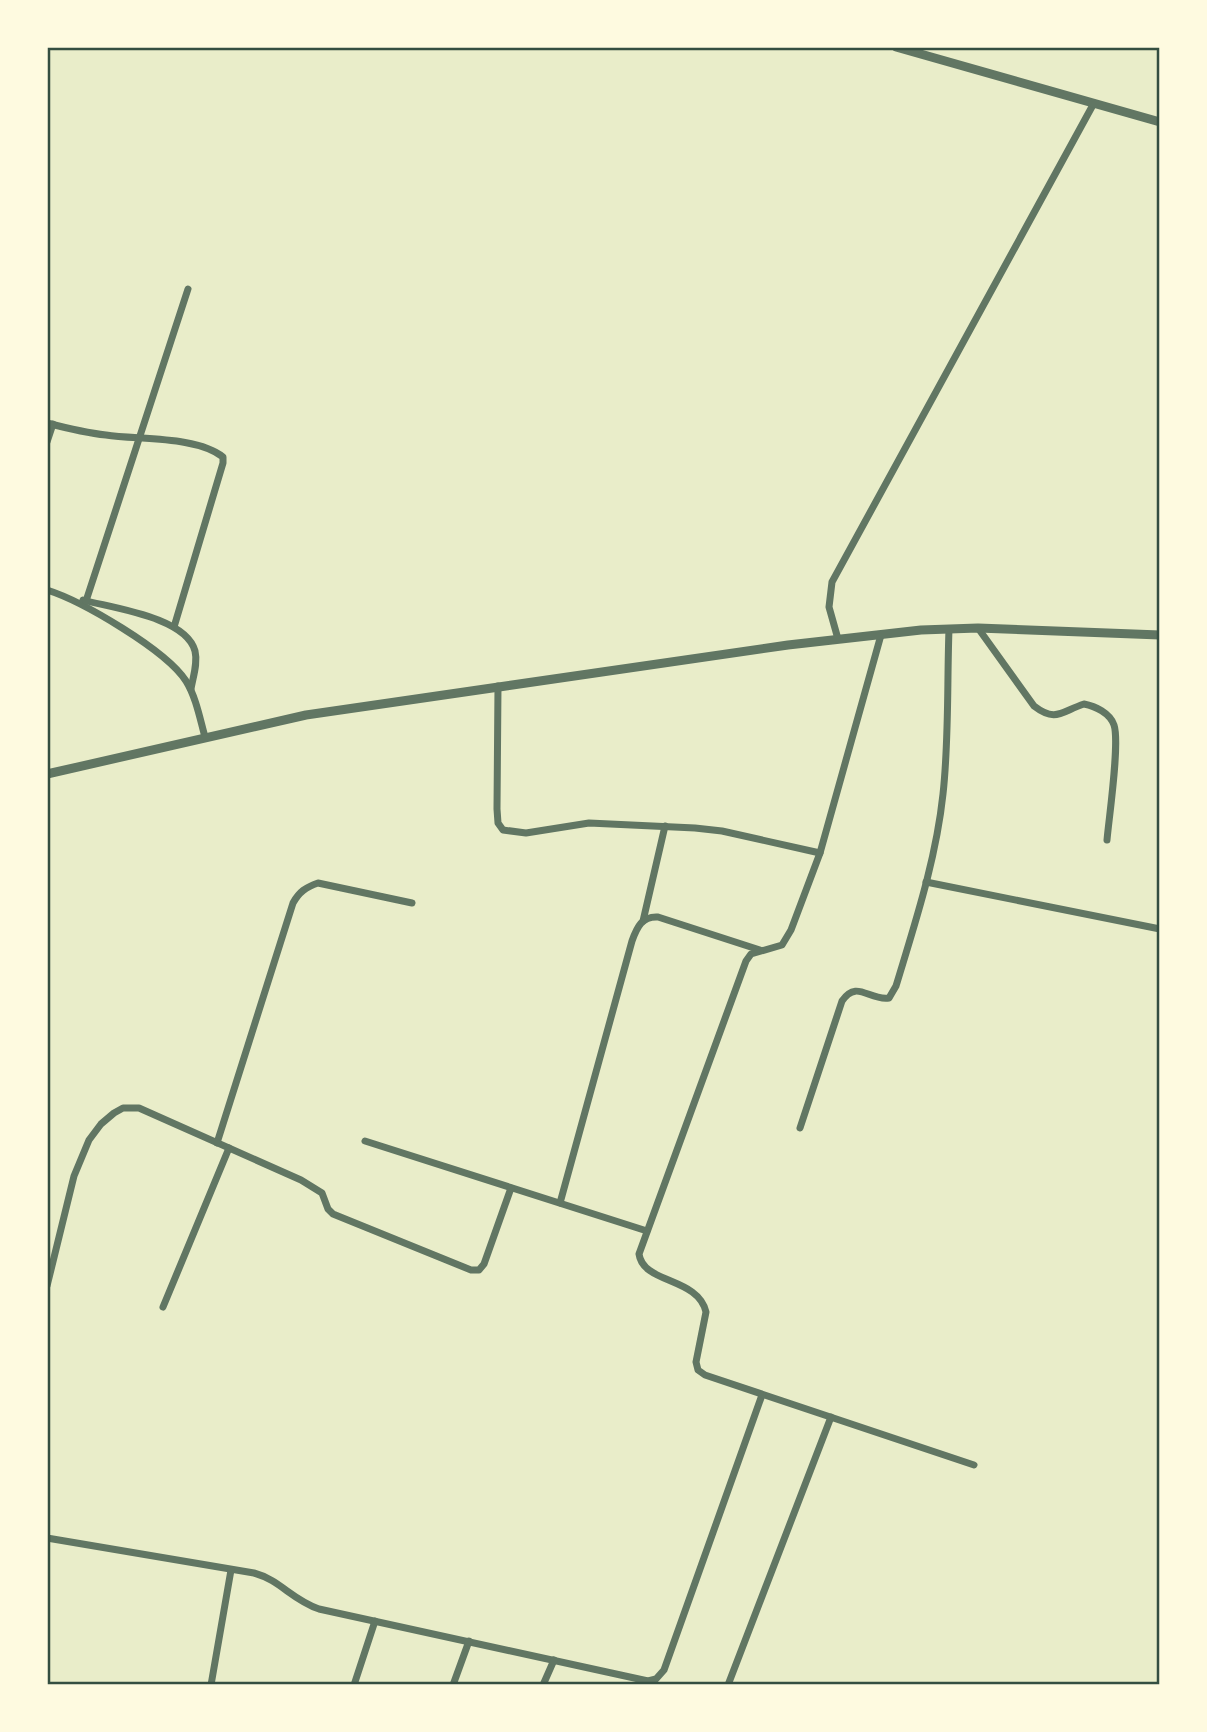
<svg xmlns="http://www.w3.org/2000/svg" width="1207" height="1732" font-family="Roboto,sans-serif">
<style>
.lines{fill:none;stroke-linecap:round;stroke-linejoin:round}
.minor{stroke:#617663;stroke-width:7}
.tertiary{stroke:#617663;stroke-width:9}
.neatline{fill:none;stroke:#344e41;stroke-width:2.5}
</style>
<rect width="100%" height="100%" fill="#e9edc9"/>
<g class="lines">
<g class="minor">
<path d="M47 423C66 428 86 433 106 435 138 440 197 436 223 457V463L174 627"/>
<path d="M47 442 53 424"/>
<path d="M47 590C82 601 166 650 186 681 196 697 200 719 205 737"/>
<path d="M83 600C112 608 186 617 195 651 198 663 193 677 191 689"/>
<path d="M86 601 188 289"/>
<path d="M978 628 1034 706C1056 723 1062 711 1084 704 1095 706 1110 713 1114 725 1120 743 1109 817 1107 840"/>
<path d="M881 635 820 853 791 930 782 945 751 954 746 961 639 1254C643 1284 698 1277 706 1312L696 1362 698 1370 705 1375 974 1465"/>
<path d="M838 639 829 607 832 582 1094 103"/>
<path d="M498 686 497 809 498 823 503 830 526 833 589 823 695 828 722 831 820 853"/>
<path d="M926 882 1160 929"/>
<path d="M643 921 665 826"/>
<path d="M800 1128 842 1001C857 979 869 1001 889 998L896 986C915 923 936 860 943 794 949 740 947 684 949 629"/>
<path d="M365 1141 647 1231"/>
<path d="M217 1143 293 903C299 892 306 887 318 883L412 903"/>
<path d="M560 1203 632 941C637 927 642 916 658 917L760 950"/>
<path d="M47 1286 74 1176 89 1140 101 1124 114 1113 123 1108H139L301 1180 322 1193 328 1209 333 1214 471 1270H479L484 1264 511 1188"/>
<path d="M163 1307 229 1148"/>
<path d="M47 1538 254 1573C280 1580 292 1600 319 1609L648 1681 656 1679 664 1670 762 1395"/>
<path d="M211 1685 231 1570"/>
<path d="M354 1685 375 1621"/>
<path d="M453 1685 469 1641"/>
<path d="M543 1685 554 1660"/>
<path d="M728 1685 831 1417"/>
</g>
<g class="tertiary">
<path d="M896 47 1160 122"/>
<path d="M47 774 306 715 788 645 921 630 978 628 1160 635"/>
</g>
</g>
<rect width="1207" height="1732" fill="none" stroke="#fefae0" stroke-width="98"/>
<rect x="49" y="49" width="1109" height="1634" class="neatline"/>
</svg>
